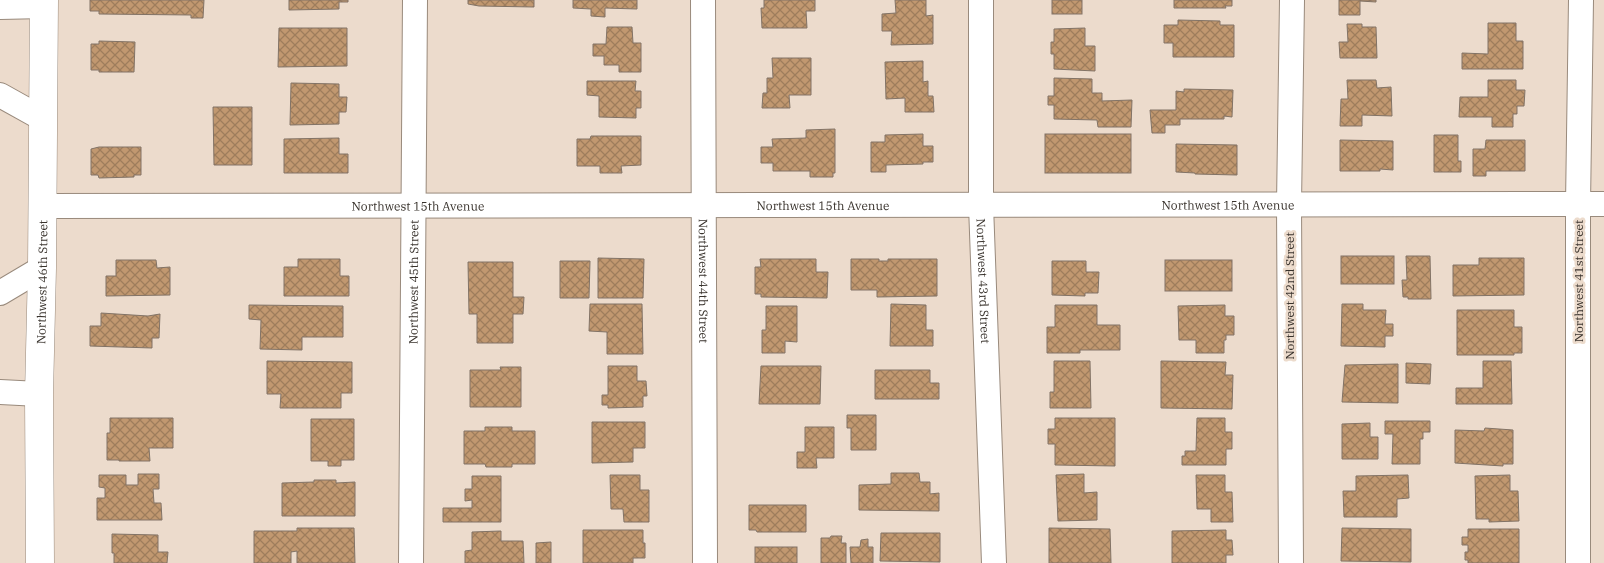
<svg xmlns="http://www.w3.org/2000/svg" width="1604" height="563" font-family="'IBM Plex Serif',serif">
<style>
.building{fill:url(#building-cross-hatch);stroke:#827366}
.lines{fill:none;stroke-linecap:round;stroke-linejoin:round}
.street-casing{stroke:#998a7c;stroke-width:26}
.secondary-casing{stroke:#998a7c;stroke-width:29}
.street{stroke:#fff;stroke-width:24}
.secondary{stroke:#fff;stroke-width:28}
.labels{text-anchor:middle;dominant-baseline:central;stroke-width:5;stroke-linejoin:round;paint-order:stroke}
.street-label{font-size:12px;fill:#38322c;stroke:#ecdbcc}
</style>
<defs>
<pattern id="building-cross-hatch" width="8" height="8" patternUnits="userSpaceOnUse" patternTransform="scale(1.25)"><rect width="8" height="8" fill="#c19870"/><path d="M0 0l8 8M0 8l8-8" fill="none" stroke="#9e7d5c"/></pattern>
</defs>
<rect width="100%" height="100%" fill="#ecdbcc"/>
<g class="building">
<path d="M90 0H204L203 18H191V15L99 14V11H90Z"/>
<path d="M289 0H348V2H339V9L289 10Z"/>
<path d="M468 0H534V7L479 6 468 4Z"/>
<path d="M573 0H637V9L605 8V17L591 16V9L573 8Z"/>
<path d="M764 0H815V11H806L807 28H762L761 8H764Z"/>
<path d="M895 0H926V16L933 15V44L891 45 892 31H882V14L896 13Z"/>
<rect x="1052" y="0" width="30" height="14"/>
<path d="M1174 0H1232V6H1225L1226 8H1174Z"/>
<path d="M1339 0H1376V2L1360 1V15H1339Z"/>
<path d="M1178 20 1220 21V25H1234V57H1173V43H1164V25H1178Z"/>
<path d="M1488 23H1516V41H1523V69H1462V53L1488 54Z"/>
<path d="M1347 24H1362V27H1376L1377 58H1340L1339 42H1348Z"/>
<path d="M607 27H632L633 43H641V72H619V65H604V56H593V44H606Z"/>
<path d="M279 28H347V66L278 67Z"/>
<path d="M1085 28V46H1095V71L1054 69V54H1051V42H1054V29Z"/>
<path d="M99 41 135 42 134 72H99V70H91V44H99Z"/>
<path d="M772 58H811V95H789L790 108H762L763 93H767V78H773Z"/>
<path d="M923 61V82L928 81V96H933L934 112H905V98L886 99 885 62Z"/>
<path d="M1054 78 1092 79V93H1102V101L1132 100 1131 127H1098L1097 120 1054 119V105H1048V96H1054Z"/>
<path d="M1347 80H1376L1377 88 1391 87 1392 116 1362 115V126H1340L1341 99H1348Z"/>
<path d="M1488 80H1516V90H1525L1524 106H1517V114H1513V127H1492V117H1459L1460 97H1488Z"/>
<path d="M587 81H636L635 91H641V108H636V118L599 117V96L587 95Z"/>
<path d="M291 83 339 84V97H347L346 112H339V124L290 125Z"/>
<path d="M1184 89 1233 90 1232 117 1224 116V119H1180V125H1165V133H1152L1150 110H1176V91L1184 92Z"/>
<path d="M213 107H252V165H214Z"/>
<path d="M835 129V173H833V177H810V171H773V163H761V147H773L772 139 806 138V130Z"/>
<path d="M923 134V146H933V162H923V164L886 165V172H871V142H885V135Z"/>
<rect x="1045" y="134" width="86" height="39"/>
<path d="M1434 135H1458V161H1461V172H1434Z"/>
<path d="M591 136H641V165L621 166 622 173H600V166H577V139H590Z"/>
<path d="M339 138V154H348V173H284V139Z"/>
<path d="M1340 140 1393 141V170L1380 169V171H1340Z"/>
<path d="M1486 140H1525V171H1486V176H1473V149H1485Z"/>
<path d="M1176 144 1237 145V175L1195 174V173L1176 172Z"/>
<path d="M99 147H141V175H134V177L99 178 98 175H91V149Z"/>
<rect x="1341" y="256" width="53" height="28"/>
<path d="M1406 256H1430L1431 299H1408V297H1403L1402 280H1407Z"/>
<path d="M598 258 644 259 643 298H598Z"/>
<path d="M1479 258H1524V295L1453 296V265H1479Z"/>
<path d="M298 259H340V276H349V296H284V267H298Z"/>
<path d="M760 259H816V272H828L827 298 761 297V294H755V267H761Z"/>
<path d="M851 259H879V261H888V259H937V296L877 297V290H851Z"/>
<path d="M116 260H156L157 268 170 267V295L106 296V276H116Z"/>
<rect x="1165" y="260" width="67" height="31"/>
<path d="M560 261H590L589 298H560Z"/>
<path d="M1052 261H1086V272H1099L1098 293H1085V296L1052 295Z"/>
<path d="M468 262H513V297H524L523 314H513V343H477V314H469Z"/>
<path d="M590 304H642L643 354H607V332L589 331Z"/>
<path d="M891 304 926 305V330H933V346H890Z"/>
<path d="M1342 304H1363V310H1386L1385 324H1393V336H1385V347L1341 346Z"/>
<path d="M249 305 343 306V337H302V350L260 349 261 320 249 319Z"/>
<path d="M1055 305H1097V325H1120V350H1080V353H1047V327H1055Z"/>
<path d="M1225 305V316H1234V335H1226V340H1224V353H1196V340H1179L1178 306Z"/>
<path d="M766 306H797V342L785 341V353H762V330H766Z"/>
<path d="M1457 310H1514V327H1522V353H1514V355H1457Z"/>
<path d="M101 313 148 316 160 314 159 338H152V348L90 346V326H101Z"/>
<path d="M267 361 352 362V393H341V408H280L281 394H267Z"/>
<path d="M1054 361H1090L1091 408H1050V392H1054Z"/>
<path d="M1161 361 1226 362 1225 375H1233L1232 409 1161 408Z"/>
<path d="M1483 361H1511L1512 404H1456V388H1483Z"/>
<path d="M1406 363 1431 364 1430 384 1406 383Z"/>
<path d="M1398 364V403L1342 402 1345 365Z"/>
<path d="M608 366H637V381H646L647 396H643V407L608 408V405H602V395H608Z"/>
<path d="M761 366H821L820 404H759Z"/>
<path d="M500 367H521V407H470V370H501Z"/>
<path d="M875 370H930V383H939V399H875Z"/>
<path d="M847 415H876V450H851V428H847Z"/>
<path d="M110 418H173V448H149L150 461H119V460H107V433H110Z"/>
<path d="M1055 418H1115V466L1055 465V444H1048V429H1055Z"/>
<path d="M1197 418H1225V432H1232V449H1226V465H1182V456H1185V451H1196Z"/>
<path d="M311 419H354V460H341V466H328V461H311Z"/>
<path d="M1385 421H1430V432H1423V439H1420V464H1392L1393 434H1385Z"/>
<path d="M592 422H645V448H633V462L592 463Z"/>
<path d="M1370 423V437H1378V459H1342V424Z"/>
<path d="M485 427H512V431H535V464H512V467H486L485 464H464V431H485Z"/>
<path d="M805 427H834V458H816L817 468H797V452H805Z"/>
<path d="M1485 428 1513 430V464H1503V466L1455 463V430L1484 431Z"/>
<path d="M891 473H919L920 482H930V494L939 493V511L859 510V485L891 484Z"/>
<path d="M138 474H159V489H153L154 503H161L162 520H97V498H105V488L99 487V475H126V485H138Z"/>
<path d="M1084 474V493L1097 492V520L1058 521 1056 475Z"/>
<path d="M610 475H640V490H649V522H624L623 509H611Z"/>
<path d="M1196 475H1225V492H1232L1233 522H1211V509H1197Z"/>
<path d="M1408 475 1409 498 1397 499V517H1344L1343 491H1356V476Z"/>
<path d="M1510 475V491H1518L1519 521 1489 522V519H1476L1475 476Z"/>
<path d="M472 476H501V522H443V508H472V500L465 501V489H472Z"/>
<path d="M314 480H336V483L355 482V516H282V483L314 482Z"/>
<path d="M749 505H806V532H757L756 530H749Z"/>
<path d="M297 528H354L355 563H297V551L291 552V563H254V531H297Z"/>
<path d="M1049 528 1110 529 1111 563H1049Z"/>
<path d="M1342 528 1411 529V562L1341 561Z"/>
<path d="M1468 529H1519V563H1468V560H1465V552H1468V545H1462V537H1468Z"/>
<path d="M583 530H643V543H645V558H633V563H583Z"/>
<path d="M1226 530V540H1232L1233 555H1226V563H1172V531Z"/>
<path d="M501 531V541H523L524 563H465V551L472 550V532Z"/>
<path d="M881 533H940V562L880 561Z"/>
<path d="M112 534 158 535V552H168L167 563H114V553H112Z"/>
<path d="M831 536H842L841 543H846V563H821V538H830Z"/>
<path d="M868 539V547H873V563H851L850 547H860L861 540Z"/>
<path d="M551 542V563H536V543Z"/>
<rect x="755" y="547" width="42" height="16"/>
</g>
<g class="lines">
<defs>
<g id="street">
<path id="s1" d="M703 0 705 563"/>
<path id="s2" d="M981 0V205L994 563"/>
<path d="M0 7 44 6"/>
<path d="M0 95 43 119"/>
<path id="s3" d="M43 206 1604 204"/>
<path d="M0 293 42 268"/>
<path d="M0 392 39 394"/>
<path id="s4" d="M411 563 415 0"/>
<path d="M1291 563 1289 204 1292 0"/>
<path d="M1578 563V204L1581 0"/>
</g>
<g id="secondary">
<path id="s5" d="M40 563 39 394 42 268 44 0"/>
</g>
</defs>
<use href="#street" class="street-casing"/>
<use href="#secondary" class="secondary-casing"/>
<use href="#street" class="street"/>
<use href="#secondary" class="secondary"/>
</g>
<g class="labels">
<g class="street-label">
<text stroke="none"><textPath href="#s3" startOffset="1185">Northwest 15th Avenue</textPath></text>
<text stroke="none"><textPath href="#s3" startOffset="375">Northwest 15th Avenue</textPath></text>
<text stroke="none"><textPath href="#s3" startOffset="780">Northwest 15th Avenue</textPath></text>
<text stroke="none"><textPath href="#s4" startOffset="281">Northwest 45th Street</textPath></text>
<text transform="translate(1578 281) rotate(-90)">Northwest 41st Street</text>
<text stroke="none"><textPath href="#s5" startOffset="281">Northwest 46th Street</textPath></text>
<text stroke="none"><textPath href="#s1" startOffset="281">Northwest 44th Street</textPath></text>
<text stroke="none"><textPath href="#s2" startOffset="281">Northwest 43rd Street</textPath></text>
<text transform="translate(1289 296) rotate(-90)">Northwest 42nd Street</text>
</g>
</g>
</svg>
